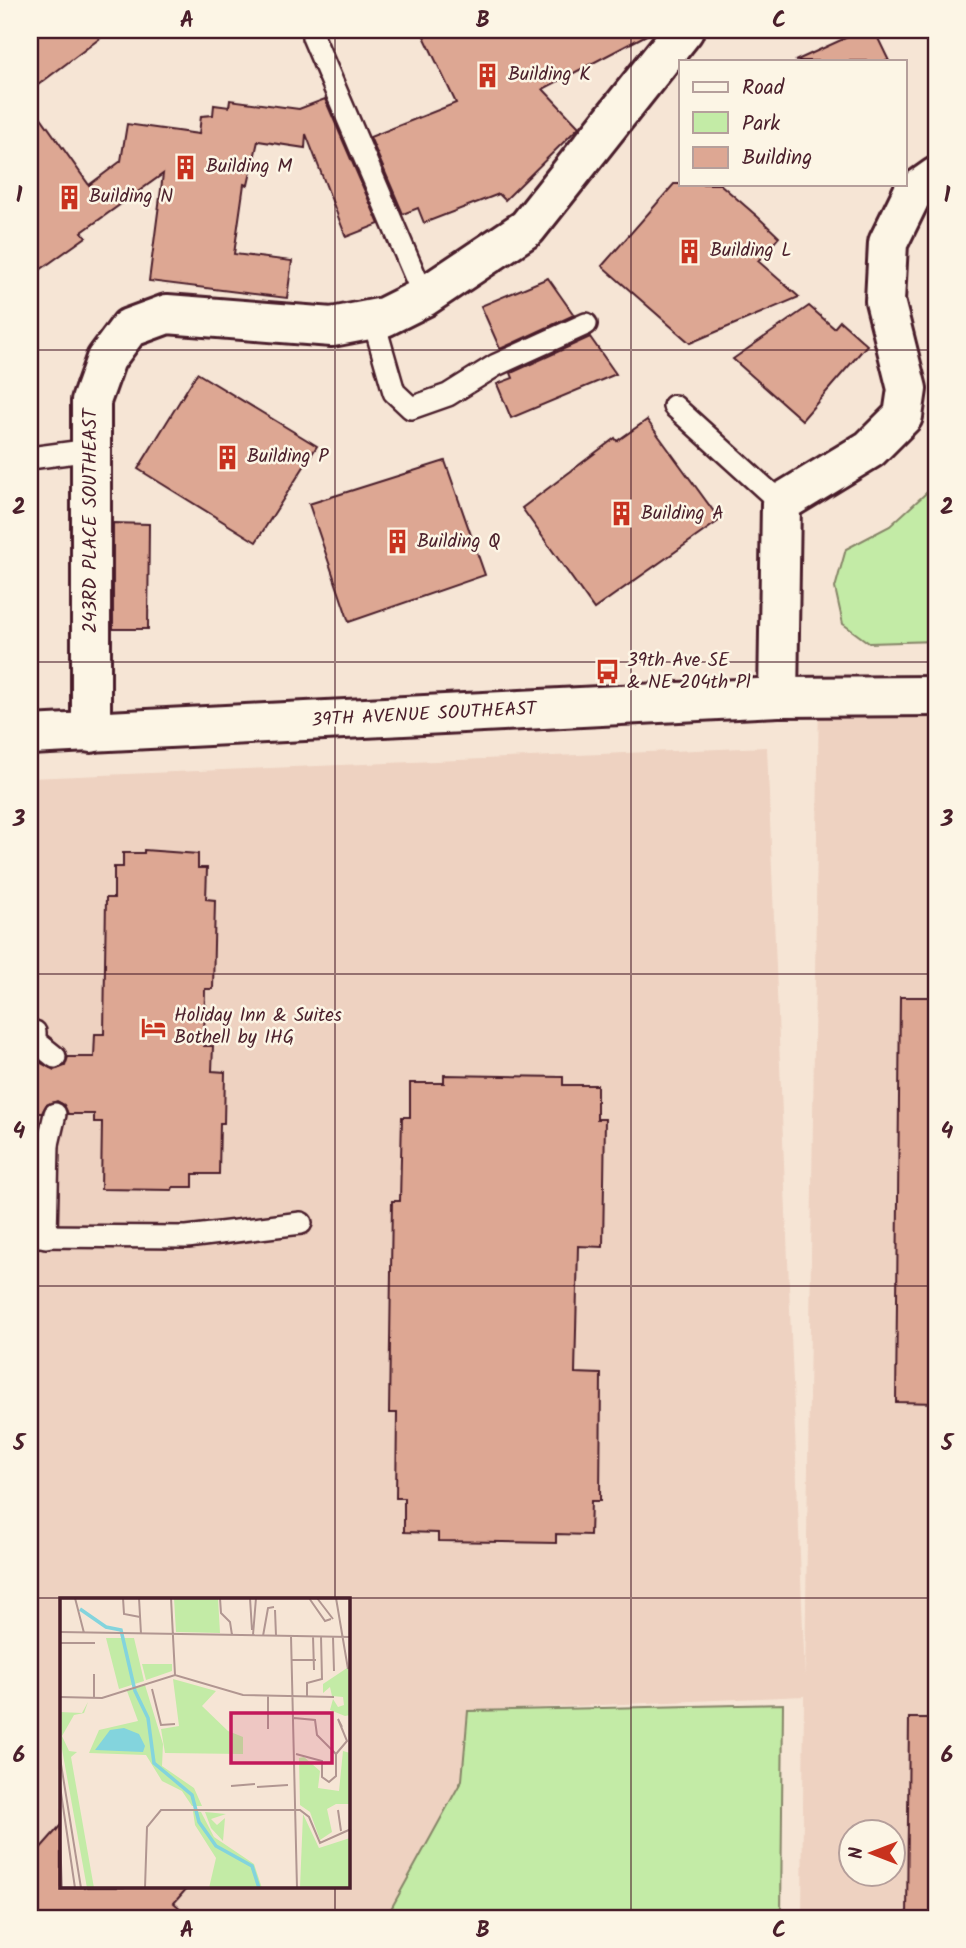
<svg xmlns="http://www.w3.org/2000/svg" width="966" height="1948" font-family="Kalam,sans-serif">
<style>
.built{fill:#eed2c1;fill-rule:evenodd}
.green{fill:#c3eba6;stroke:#868568;stroke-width:2}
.building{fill:#dda793;stroke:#4a1f2b;stroke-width:2}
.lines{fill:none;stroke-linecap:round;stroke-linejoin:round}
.service-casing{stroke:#4a1f2b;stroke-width:26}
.minor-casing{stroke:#4a1f2b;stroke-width:44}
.secondary-casing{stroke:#4a1f2b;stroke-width:44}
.service{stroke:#fcf5e5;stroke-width:21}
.minor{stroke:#fcf5e5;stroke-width:38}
.secondary{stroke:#fcf5e5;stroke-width:38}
.grid{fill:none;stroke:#4a1f2b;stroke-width:2;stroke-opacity:0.55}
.labels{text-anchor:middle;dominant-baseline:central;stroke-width:5;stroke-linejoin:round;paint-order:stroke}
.poi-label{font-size:19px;fill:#4a1f2b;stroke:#fcf5e5;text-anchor:start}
.street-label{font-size:19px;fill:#4a1f2b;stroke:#fcf5e5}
.inset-river{fill:none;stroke:#83d4dd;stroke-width:3.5}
.inset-road{fill:none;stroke:#b19691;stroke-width:2}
.view{fill:#c2185b;fill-opacity:0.15;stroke:#c2185b;stroke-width:3.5}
.inset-edge{fill:none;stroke:#4a1f2b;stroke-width:3.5}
.neatline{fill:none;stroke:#4a1f2b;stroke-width:2.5}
.grid-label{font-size:23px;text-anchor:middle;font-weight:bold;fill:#4a1f2b}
</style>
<rect width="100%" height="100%" fill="#f6e5d5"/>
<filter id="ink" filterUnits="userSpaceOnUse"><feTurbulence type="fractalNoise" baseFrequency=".0143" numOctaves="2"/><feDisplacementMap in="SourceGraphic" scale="14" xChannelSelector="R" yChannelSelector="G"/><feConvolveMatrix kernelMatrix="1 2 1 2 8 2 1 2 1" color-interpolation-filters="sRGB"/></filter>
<g filter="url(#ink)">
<path class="built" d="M819 696H936V1918H802L804 1696 468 1711 462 1780 386 1918H30V778L767 747 805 1677ZM61 1600H348V1887H61ZM850 1832H892V1874H850Z"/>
<g class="green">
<path d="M936 484V641L869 643 843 624 835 588 846 549 890 526Z"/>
<path d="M783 1704 781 1918H386L462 1780 468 1711Z"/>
</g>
<g class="building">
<path d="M30 30H111L30 91Z"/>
<path d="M421 30H656L543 89 579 127 505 200 499 194 424 223 418 208 403 214 370 137 456 103Z"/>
<path d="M863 30H874L889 61H795Z"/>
<path d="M325 99 379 224 346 237 306 134 305 148 258 141 248 185 244 184 234 254 292 261 287 298 149 281 163 174 82 232 86 237 30 277V102L89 185 121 161 127 124 199 134 201 116 213 115 214 105 229 107 230 100 299 109Z"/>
<path d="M674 184H720L758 217 779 237 758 261 799 297 690 343 602 266Z"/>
<path d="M548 278 574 315 500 349 481 306Z"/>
<path d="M809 306 834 328 840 321 867 345 802 420 733 359Z"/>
<path d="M590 337 616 374 511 418 497 384 513 378 511 373Z"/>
<path d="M197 373 317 446 256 542 138 469Z"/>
<path d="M647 420 720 520 594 609 522 508 615 438 617 441Z"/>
<path d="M445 461 485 575 349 622 309 504Z"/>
<path d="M113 523 149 524 148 629H113Z"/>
<path d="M144 850 198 854V868H207L206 899 215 900 213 989H205L204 1046H213L212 1071 225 1072 224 1123H220L219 1174H193V1187H173L172 1190 101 1189 102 1122H94V1114H68L64 1105 57 1101 46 1105 42 1113H30V1057L54 1070 65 1066 68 1057H94L95 1034H104L106 898H114V867H123V853H144Z"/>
<path d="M900 997H936V1403L896 1402Z"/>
<path d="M444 1075 563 1077V1085H597V1119H605L603 1247 578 1246 575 1373 601 1374 600 1501H591L590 1535 556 1534V1543L438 1541V1533L404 1532V1498H396L397 1413H389L392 1201H400L402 1117H410V1083H444Z"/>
<path d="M909 1718H936V1918H907Z"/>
<path d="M61 1825V1887H188L174 1903 191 1918H30V1860Z"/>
</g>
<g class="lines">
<defs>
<g id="service">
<path d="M313 37 424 297"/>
<path d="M373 319 394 392 411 408 448 395 496 365 586 324"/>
<path d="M674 406 781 503"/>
<path d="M30 458 91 450"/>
<path d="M30 1031 35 1032V1041L55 1057"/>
<path d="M30 1143 48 1144 46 1237"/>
<path d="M48 1144 55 1114"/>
<path d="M30 1236 187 1237 301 1223"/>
</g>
<g id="minor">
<path d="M778 697 781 503 870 449 903 416 907 389 885 301 888 243 912 194 936 177"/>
<path d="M91 733V401L106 359 129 328 167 314 332 327 384 317 424 297 527 228 684 30"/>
</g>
<path id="secondary" d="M30 735 778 697 936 696"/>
</defs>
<use href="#service" class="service-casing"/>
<use href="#minor" class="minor-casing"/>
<use href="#secondary" class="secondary-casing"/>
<use href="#service" class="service"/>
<use href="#minor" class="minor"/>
<use href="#secondary" class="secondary"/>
</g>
</g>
<path class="grid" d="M335 30V1600M631 30V1918M30 350H936M30 662H936M30 974H936M30 1286H936M30 1598H936M335 1887V1918"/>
<defs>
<symbol id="building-bare" viewBox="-9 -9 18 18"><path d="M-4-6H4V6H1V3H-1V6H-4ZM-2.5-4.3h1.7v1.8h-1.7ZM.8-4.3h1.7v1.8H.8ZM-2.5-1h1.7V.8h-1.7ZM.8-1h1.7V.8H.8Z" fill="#c8321e" stroke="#fcf5e5" stroke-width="2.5" paint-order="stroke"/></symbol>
<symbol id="bus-bare" viewBox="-9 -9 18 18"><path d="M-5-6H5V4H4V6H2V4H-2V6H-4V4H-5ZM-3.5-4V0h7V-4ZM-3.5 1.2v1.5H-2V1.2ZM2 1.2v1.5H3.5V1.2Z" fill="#c8321e" stroke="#fcf5e5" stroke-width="2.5" paint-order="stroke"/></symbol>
<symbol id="hotel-bare" viewBox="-9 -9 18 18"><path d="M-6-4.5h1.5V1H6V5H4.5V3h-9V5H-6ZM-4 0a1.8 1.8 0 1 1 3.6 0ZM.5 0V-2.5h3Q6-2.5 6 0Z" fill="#c8321e" stroke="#fcf5e5" stroke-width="2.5" paint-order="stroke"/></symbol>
</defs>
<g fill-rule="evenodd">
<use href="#building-bare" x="470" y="58" width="35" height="35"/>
<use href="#building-bare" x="168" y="150" width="35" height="35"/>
<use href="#building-bare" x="52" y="180" width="35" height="35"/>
<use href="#building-bare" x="672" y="234" width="35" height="35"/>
<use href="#building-bare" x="210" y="440" width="35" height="35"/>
<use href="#building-bare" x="604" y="496" width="35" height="35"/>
<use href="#building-bare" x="380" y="524" width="35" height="35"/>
<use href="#bus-bare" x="590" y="654" width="35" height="35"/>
<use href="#hotel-bare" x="136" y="1010" width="35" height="35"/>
</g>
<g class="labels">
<g class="poi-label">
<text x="508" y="75">Building K</text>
<text x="206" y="167">Building M</text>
<text x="89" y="197">Building N</text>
<text x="710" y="251">Building L</text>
<text x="247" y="457">Building P</text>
<text x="641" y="514">Building A</text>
<text x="417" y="542">Building Q</text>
<text x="627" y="661">39th Ave SE<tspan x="627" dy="22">&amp; NE 204th Pl</tspan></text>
<text x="174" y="1016">Holiday Inn &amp; Suites<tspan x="174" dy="22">Bothell by IHG</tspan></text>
</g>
<g class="street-label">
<text transform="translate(91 521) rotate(-90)">243RD PLACE SOUTHEAST</text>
<text transform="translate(424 715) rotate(-3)">39TH AVENUE SOUTHEAST</text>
</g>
</g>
<g transform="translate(60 1598)">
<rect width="290" height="290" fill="#f6e5d5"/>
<path d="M114 0H158L160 35 116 34ZM46 40H74L84 83 59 91ZM82 66H112V73L86 82ZM290 68V117L285 118 270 112 273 101 278 109 284 107 283 99 272 98 270 89 263 95V86ZM113 81 156 93 142 108 168 133 183 139V156L105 155 101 131 119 128ZM85 87 103 146 102 168 134 190 142 208H132L122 193 102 183 86 157 29 155 39 132 78 123 67 93ZM28 104 24 115 14 117 2 138 9 153 17 154 11 159 34 290H27L0 140V114L22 115ZM283 153 290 155V206H276L267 211 272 234 260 242 250 214 240 207 239 160 244 159 260 173 258 190 279 193ZM133 213 141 214 154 239 194 266 202 290H149L156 260 135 227ZM145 214 166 216 151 221 157 227 165 220 163 243 151 230ZM243 216 259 250 290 240V290H240Z" fill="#c3eba6"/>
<path d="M64 130 79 136 85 148 83 154 35 152 50 132Z" fill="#83d4dd"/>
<path class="inset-river" d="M20 11 46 29 61 32 75 93 88 120 94 165 132 197 139 224 156 248 192 268 199 290"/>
<path class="inset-road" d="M15 0 24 35M63 0 64 16 80 19M79 0 81 36M111 0 115 77M160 0 161 15 170 24 172 37M190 0 192 32M249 0 265 23 271 21M257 0 273 21M276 0 288 71M215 12 216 38M0 34 291 39M193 37 196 0M203 38 208 10 214 9M231 38 237 290M253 38 254 72M273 39 274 73M0 45H35M231 62H256M92 91 101 127 115 126M208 98V131M247 98V85L262 81 261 38M0 99 42 100 115 77 183 97 274 99M34 99V76M234 120 255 122 257 137 276 156M236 156 262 163V179L269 184 276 178V156M276 156 287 143 278 121 282 129M0 160 21 290M0 188 15 290M171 188 195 186M197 189 228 187M278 212 281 233M0 240 2 290M85 290 87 229 101 212H240L249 219 260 245 291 231"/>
<path class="view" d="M171 115H272V165H171Z"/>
<rect width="290" height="290" class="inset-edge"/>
</g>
<rect width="966" height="1948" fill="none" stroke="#fcf5e5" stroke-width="77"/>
<rect x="679" y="60" width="228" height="126" fill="#fcf5e5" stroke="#b59f9b" stroke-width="2"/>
<rect x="693" y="82" width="35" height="10" fill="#fcf5e5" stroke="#b59f9b" stroke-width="2"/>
<text x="742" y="94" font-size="21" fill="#4a1f2b">Road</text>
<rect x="693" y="112" width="35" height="21" fill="#c3eba6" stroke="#b59f9b" stroke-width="2"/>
<text x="742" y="130" font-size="21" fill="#4a1f2b">Park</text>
<rect x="693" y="147" width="35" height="21" fill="#dda793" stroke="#b59f9b" stroke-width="2"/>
<text x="742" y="164" font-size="21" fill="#4a1f2b">Building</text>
<g transform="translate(872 1853) rotate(270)"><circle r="33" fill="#fcf5e5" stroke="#b59f9b" stroke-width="2"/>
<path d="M0-5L12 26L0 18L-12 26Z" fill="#c8321e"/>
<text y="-10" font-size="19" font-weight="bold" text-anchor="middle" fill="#4a1f2b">N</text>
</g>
<rect x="38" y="38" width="890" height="1872" class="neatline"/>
<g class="grid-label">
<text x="187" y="27">A</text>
<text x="483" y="27">B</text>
<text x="779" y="27">C</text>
<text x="19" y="202">1</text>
<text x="947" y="202">1</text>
<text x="19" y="514">2</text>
<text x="947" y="514">2</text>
<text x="19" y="826">3</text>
<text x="947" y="826">3</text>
<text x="19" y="1138">4</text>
<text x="947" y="1138">4</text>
<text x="19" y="1450">5</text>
<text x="947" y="1450">5</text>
<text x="19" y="1762">6</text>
<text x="947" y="1762">6</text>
<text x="187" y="1937">A</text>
<text x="483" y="1937">B</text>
<text x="779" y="1937">C</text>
</g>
</svg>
